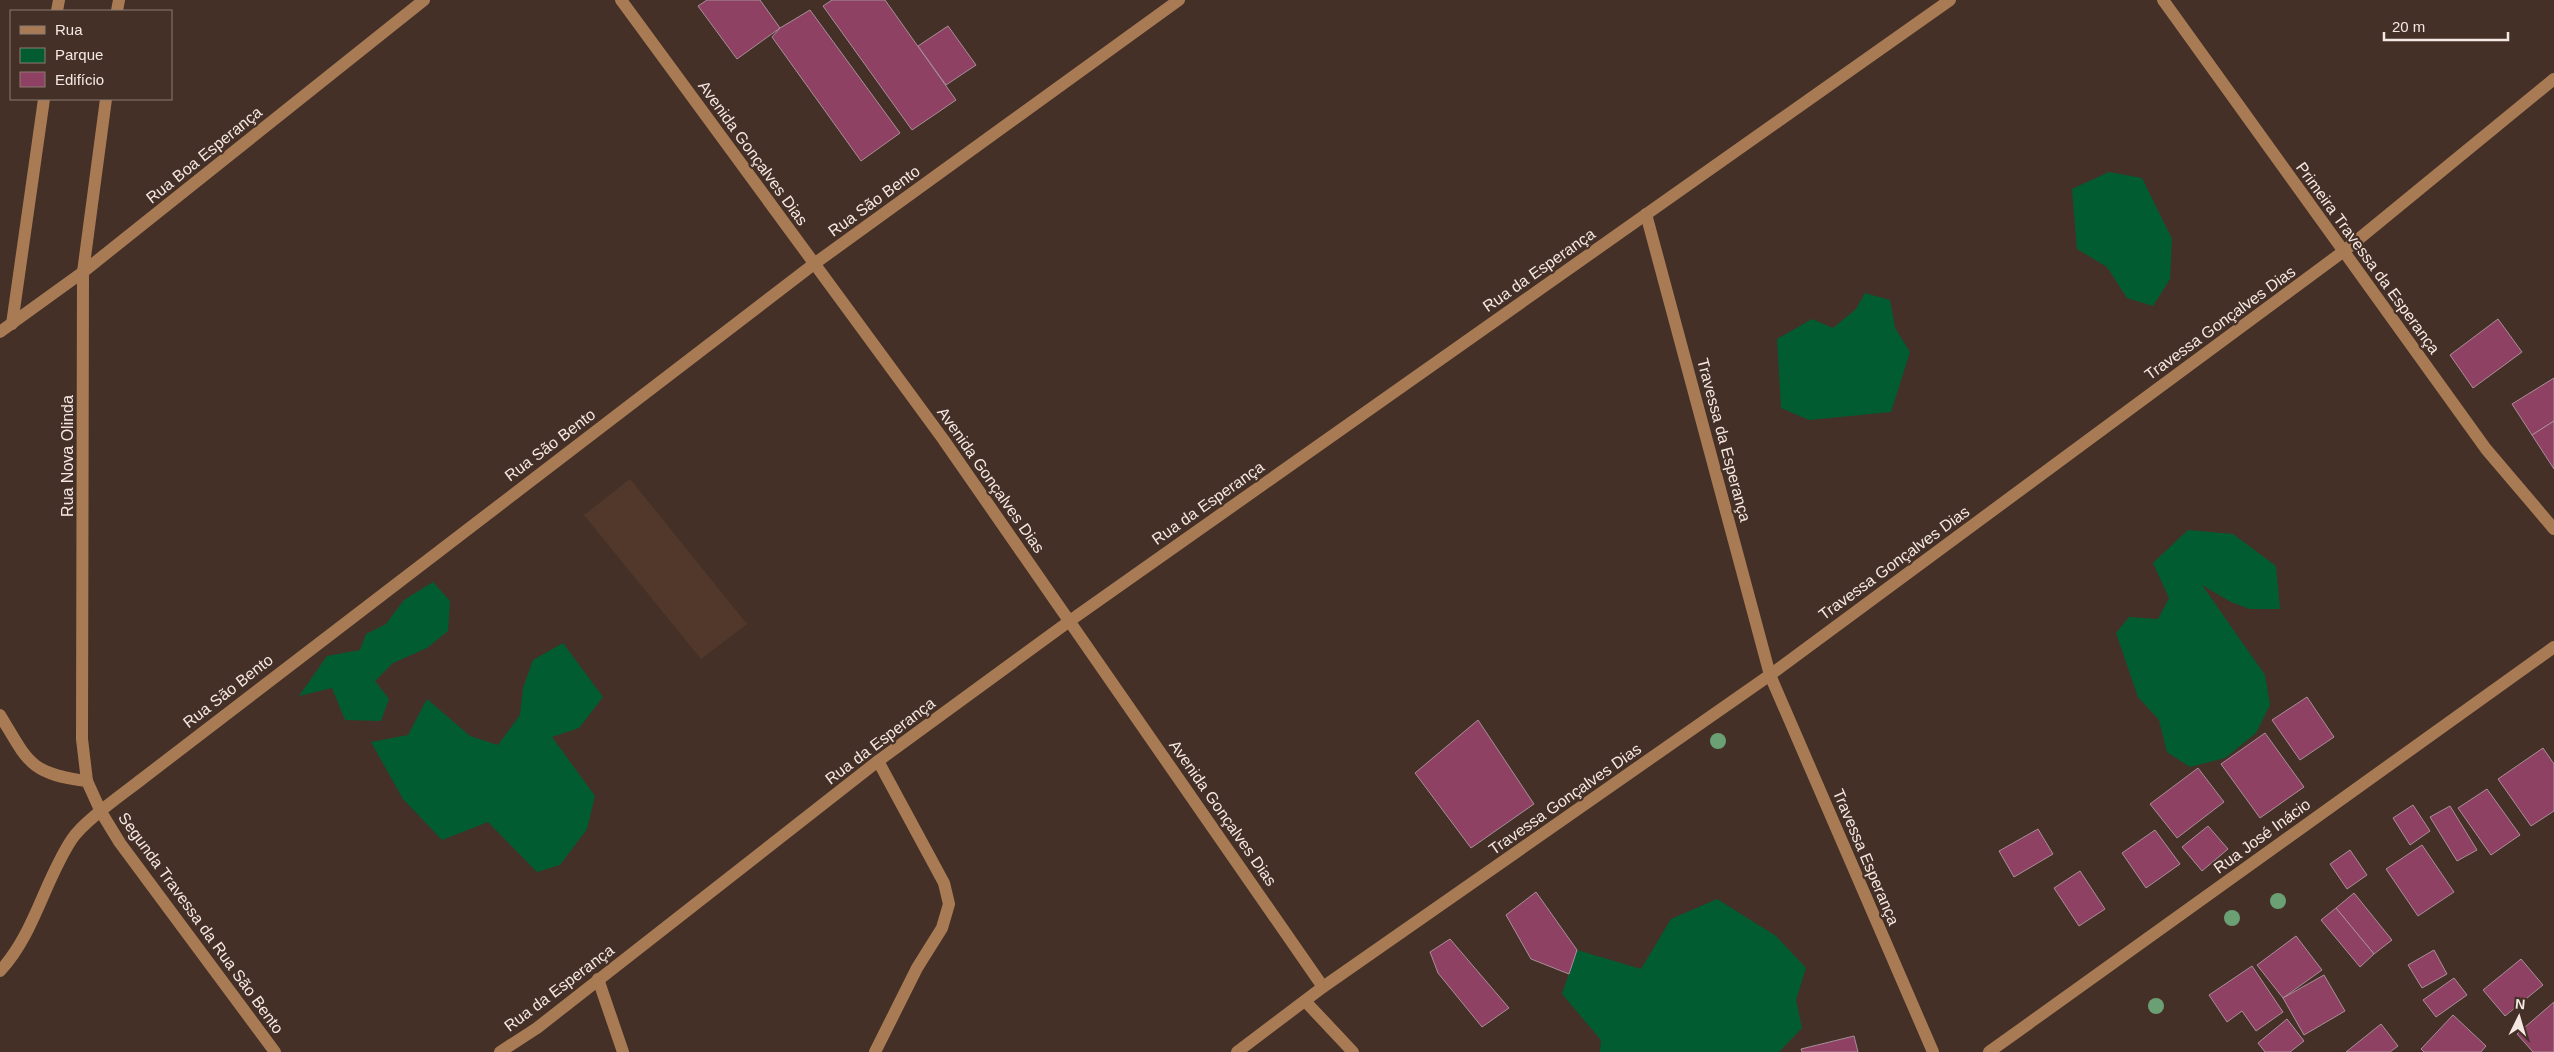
<svg xmlns="http://www.w3.org/2000/svg" width="2554" height="1052" font-family="Helvetica,sans-serif">
<style>
.built{fill:#51382b}
.green{fill:#015d31}
.building{fill:#8f4164;stroke:#a88f98}
.lines{fill:none;stroke-linecap:round;stroke-linejoin:round}
.minor{stroke:#a97b55;stroke-width:12}
.tree{fill:#6b9f74}
.labels{text-anchor:middle;dominant-baseline:central;stroke-width:4.5;stroke-linejoin:round;paint-order:stroke}
.street-label{font-size:16px;fill:#f5e8e2;stroke:#443027}
</style>
<rect width="100%" height="100%" fill="#443027"/>
<path class="built" d="M630 479 747 624 701 659 584 515Z"/>
<g class="green">
<path d="M2109 172 2142 178 2172 239 2170 279 2153 306 2127 298 2107 267 2077 249 2072 189Z"/>
<path d="M1865 293 1890 300 1895 328 1910 352 1891 412 1809 420 1781 408 1777 339 1812 319 1833 328 1856 309Z"/>
<path d="M2188 530 2233 534 2276 566 2280 609H2250L2231 602 2202 585 2265 675 2270 705 2256 733 2225 758 2190 767 2167 752 2159 720 2138 697 2116 633 2129 617 2158 619 2169 598 2153 563Z"/>
<path d="M433 582 450 601 448 631 427 648 393 663 375 681 389 699 381 721 345 720 332 688 299 696 327 656 360 650 366 634 386 624 404 600Z"/>
<path d="M563 643 603 697 579 728 552 737 595 796 587 829 560 865 537 872 488 822 442 840 403 799 371 742 408 735 427 699 470 736 498 745 520 715 523 688 533 660Z"/>
<path d="M1717 899 1776 936 1806 968 1796 1000 1802 1028 1779 1052H1600L1601 1040 1562 994 1577 950 1641 969 1671 919Z"/>
</g>
<g class="building">
<path d="M707 0H760L780 28 737 59 698 6Z"/>
<path d="M832 0H885L956 100 912 130 823 6Z"/>
<path d="M810 10 900 133 861 161 772 37 780 28Z"/>
<path d="M948 26 976 65 946 85 918 46Z"/>
<path d="M2498 319 2522 352 2473 388 2450 355Z"/>
<path d="M2554 378V421L2532 435 2512 404Z"/>
<path d="M2554 421V469L2532 435Z"/>
<path d="M2307 697 2334 737 2300 760 2272 720Z"/>
<path d="M1478 720 1534 804 1471 848 1415 773Z"/>
<path d="M2265 733 2304 787 2260 818 2221 764Z"/>
<path d="M2543 748 2554 764V811L2531 826 2498 779Z"/>
<path d="M2198 768 2224 802 2177 838 2150 804Z"/>
<path d="M2487 789 2520 835 2491 855 2458 808Z"/>
<path d="M2413 805 2430 831 2410 845 2393 818Z"/>
<path d="M2450 806 2477 850 2457 861 2430 817Z"/>
<path d="M2208 826 2228 849 2202 871 2182 847Z"/>
<path d="M2038 829 2053 854 2014 877 1999 851Z"/>
<path d="M2155 830 2180 864 2146 888 2122 853Z"/>
<path d="M2422 845 2454 892 2418 916 2386 869Z"/>
<path d="M2350 850 2367 875 2347 889 2330 864Z"/>
<path d="M2080 871 2105 909 2079 926 2054 888Z"/>
<path d="M1536 892 1577 950 1569 974 1531 959 1506 915Z"/>
<path d="M2354 893 2392 940 2374 954 2336 908Z"/>
<path d="M2336 908 2374 954 2360 967 2321 920Z"/>
<path d="M2296 936 2322 970 2283 998 2257 965Z"/>
<path d="M1450 939 1509 1008 1482 1027 1438 973 1430 952Z"/>
<path d="M2434 950 2447 974 2422 988 2408 965Z"/>
<path d="M2521 959 2543 985 2505 1016 2483 990Z"/>
<path d="M2252 966 2283 1012 2256 1031 2242 1011 2227 1022 2209 995Z"/>
<path d="M2324 975 2345 1011 2304 1035 2283 998Z"/>
<path d="M2454 978 2467 995 2436 1017 2423 1000Z"/>
<path d="M2554 1002V1052H2533L2517 1034Z"/>
<path d="M2453 1015 2486 1046 2481 1052H2424L2421 1049Z"/>
<path d="M2287 1019 2304 1041 2290 1052H2265L2258 1043Z"/>
<path d="M2381 1024 2398 1046 2390 1052H2346Z"/>
<path d="M1854 1036 1858 1052H1802L1801 1049Z"/>
</g>
<g class="lines">
<g class="minor">
<path d="M621 0 943 439 1323 987"/>
<path d="M2163 0 2486 449 2554 529"/>
<path d="M57 11 59 0"/>
<path d="M117 11 119 0"/>
<path d="M106 99 83 272 82 739 87 781 101 812 120 843 275 1052"/>
<path d="M1646 214 1770 675 1933 1052"/>
<path d="M12 324 44 99"/>
<path d="M0 332 83 272 424 0"/>
<path d="M0 715C28 761 29 774 87 781"/>
<path d="M0 971C35 933 44 881 72 839 84 821 123 794 142 779L814 264 1179 0"/>
<path d="M598 979 623 1052"/>
<path d="M1305 1001 1353 1052"/>
<path d="M500 1052 537 1028 878 761 1071 620 1950 0"/>
<path d="M875 1052 917 968 942 928 949 904 944 883 878 761"/>
<path d="M1237 1052 1323 987 1770 675 2344 251 2554 79"/>
<path d="M1989 1052 2554 647"/>
</g>
</g>
<g class="tree">
<circle cx="1718" cy="741" r="8"/>
<circle cx="2278" cy="901" r="8"/>
<circle cx="2232" cy="918" r="8"/>
<circle cx="2156" cy="1006" r="8"/>
</g>
<g class="labels">
<g class="street-label">
<text transform="translate(753 153) rotate(54)">Avenida Gonçalves Dias</text>
<text transform="translate(204 155) rotate(-39)">Rua Boa Esperança</text>
<text transform="translate(874 201) rotate(-36)">Rua São Bento</text>
<text transform="translate(2368 258) rotate(54)">Primeira Travessa da Esperança</text>
<text transform="translate(1539 270) rotate(-35)">Rua da Esperança</text>
<text transform="translate(2220 323) rotate(-36)">Travessa Gonçalves Dias</text>
<text transform="translate(1724 440) rotate(75)">Travessa da Esperança</text>
<text transform="translate(550 445) rotate(-37)">Rua São Bento</text>
<text transform="translate(67 456) rotate(-90)">Rua Nova Olinda</text>
<text transform="translate(991 480) rotate(55)">Avenida Gonçalves Dias</text>
<text transform="translate(1208 503) rotate(-35)">Rua da Esperança</text>
<text transform="translate(1894 563) rotate(-36)">Travessa Gonçalves Dias</text>
<text transform="translate(228 691) rotate(-38)">Rua São Bento</text>
<text transform="translate(880 741) rotate(-37)">Rua da Esperança</text>
<text transform="translate(1565 799) rotate(-35)">Travessa Gonçalves Dias</text>
<text transform="translate(1223 813) rotate(55)">Avenida Gonçalves Dias</text>
<text transform="translate(2262 836) rotate(-36)">Rua José Inácio</text>
<text transform="translate(1866 857) rotate(67)">Travessa Esperança</text>
<text transform="translate(201 923) rotate(54)">Segunda Travessa da Rua São Bento</text>
<text transform="translate(559 988) rotate(-37)">Rua da Esperança</text>
</g>
</g>
<rect x="10" y="10" width="162" height="90" fill="#443027" stroke="#8b7a72"/>
<rect x="20" y="26" width="25" height="8" fill="#a97b55" stroke="#8b7a72"/>
<text x="55" y="35" font-size="15" fill="#f5e8e2">Rua</text>
<rect x="20" y="48" width="25" height="15" fill="#015d31" stroke="#8b7a72"/>
<text x="55" y="60" font-size="15" fill="#f5e8e2">Parque</text>
<rect x="20" y="72" width="25" height="15" fill="#8f4164" stroke="#8b7a72"/>
<text x="55" y="85" font-size="15" fill="#f5e8e2">Edifício</text>
<g transform="translate(2519 1017) rotate(5)" stroke="#443027" stroke-width="4" paint-order="stroke">
<path d="M0-4L9 19L0 12L-9 19Z" fill="#f5e8e2"/>
<text y="-8" font-size="14" font-weight="bold" text-anchor="middle" fill="#f5e8e2">N</text>
</g>
<path d="M2384 32v8h124v-8" fill="none" stroke="#f5e8e2" stroke-width="2.5"/>
<text x="2392" y="32" font-size="15" fill="#f5e8e2" stroke="#443027" stroke-width="4" paint-order="stroke">20 m</text>
</svg>
